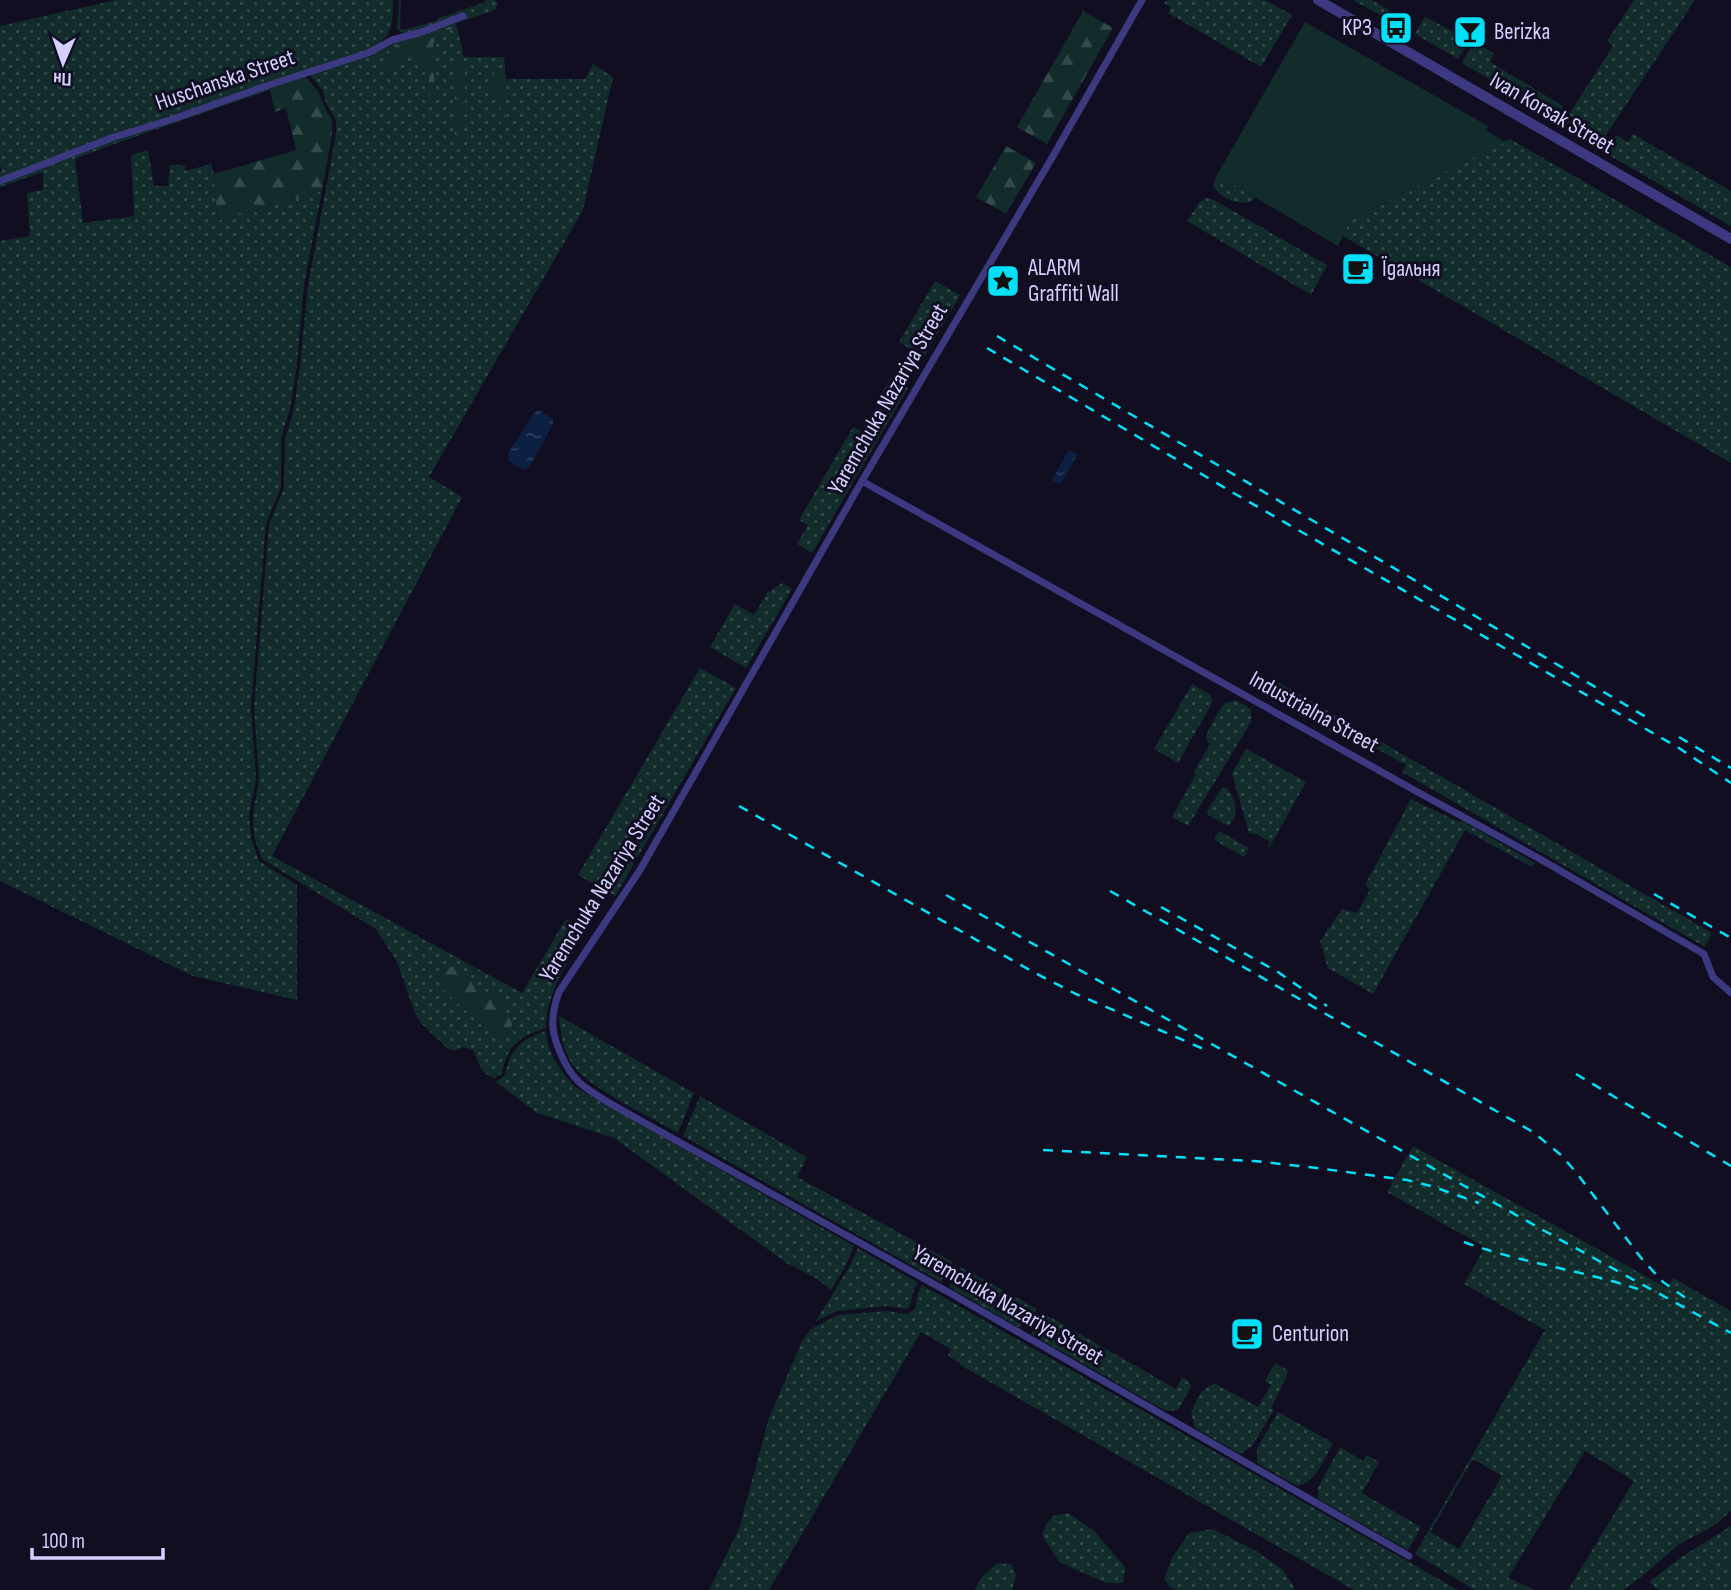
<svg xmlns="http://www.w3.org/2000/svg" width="1731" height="1590" font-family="'Sofia Sans Condensed',sans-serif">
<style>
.grass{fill:url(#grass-dots);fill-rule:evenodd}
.forest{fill:url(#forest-firs)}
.park{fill:#112c2b}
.water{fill:url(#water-ripples)}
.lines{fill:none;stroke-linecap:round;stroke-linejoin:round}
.minor{stroke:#3c3981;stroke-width:7}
.tertiary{stroke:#3c3981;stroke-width:10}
.rail{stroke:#01e0f9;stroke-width:2.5;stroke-dasharray:10 9;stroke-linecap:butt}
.labels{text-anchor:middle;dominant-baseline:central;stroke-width:6;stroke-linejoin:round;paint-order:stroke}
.poi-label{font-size:23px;fill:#d5cfff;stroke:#110e22;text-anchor:start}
.street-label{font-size:23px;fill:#d5cfff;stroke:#110e22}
</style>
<defs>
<pattern id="grass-dots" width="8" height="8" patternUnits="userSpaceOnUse" patternTransform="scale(1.75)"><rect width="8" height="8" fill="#112c2b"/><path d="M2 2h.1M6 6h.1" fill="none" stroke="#334a4b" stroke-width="1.8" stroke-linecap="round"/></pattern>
<pattern id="forest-firs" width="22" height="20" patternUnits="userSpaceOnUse" patternTransform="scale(1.75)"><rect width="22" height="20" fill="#112c2b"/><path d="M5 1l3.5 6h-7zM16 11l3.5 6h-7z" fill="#334a4b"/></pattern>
<pattern id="water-ripples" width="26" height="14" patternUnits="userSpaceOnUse" patternTransform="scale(1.75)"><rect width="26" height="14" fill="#0c2043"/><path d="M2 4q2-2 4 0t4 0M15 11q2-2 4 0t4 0" fill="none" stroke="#2e3f5f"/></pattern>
</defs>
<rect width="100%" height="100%" fill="#110e22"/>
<g class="grass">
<path d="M116 0H393C392 29 393 36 367 51L0 179V171L2 170 0 165V26Z"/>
<path d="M399 0H401L400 28 403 30 436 21 439 18 483 3 486 0H494L498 3 495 10 456 23 464 57H504L506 79H585L593 64 613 77 583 210 429 477 462 497 272 856 522 993 566 919 585 931C569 960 546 993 546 1028 520 1036 507 1045 502 1073L495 1078C482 1076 478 1061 473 1050L463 1047 454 1051 447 1048 421 1023 415 1013 397 962 376 929 262 859 254 837 253 815 259 779 254 707 269 525 284 488 285 439 294 410 300 365 308 285 336 134V120L326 103 322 89 309 74 421 30 404 34 397 30Z"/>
<path d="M1166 0H1265L1292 15 1261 67 1168 13 1171 7 1164 3Z"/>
<path d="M1353 0H1372L1406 20 1402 27Z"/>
<path d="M1634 0H1695L1600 144 1564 122 1613 46 1607 41Z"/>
<path d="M1425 17 1470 40 1458 59 1415 34Z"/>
<path d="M1474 42 1494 53 1490 62 1563 106 1556 118 1462 63Z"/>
<path d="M269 87 270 90 114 144 75 159 83 223 134 216 131 155 148 150 154 186H168L170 165H185V171L211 164 214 174 217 221 322 191 304 284 297 365 290 409 281 438V487L266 524 251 707 256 779 249 814 251 838 259 861 297 885V1000L193 976 0 881V241L30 236 27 193 43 190V172L0 187V183L115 139Z"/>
<path d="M1633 134 1731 191V226L1609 155V147L1616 135 1628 142Z"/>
<path d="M1510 139 1731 267V463L1343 236 1350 220Z"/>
<path d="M1217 175 1255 197 1250 202C1237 205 1220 198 1213 186Z"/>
<path d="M1206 198 1214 200 1327 265 1311 295 1187 221 1199 203Z"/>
<path d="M935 281 960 295 924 357 899 342Z"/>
<path d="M891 378 908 388 812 553 797 544 808 525 799 520 853 427 864 433 882 402 878 400Z"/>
<path d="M782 583 792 589 746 668 710 647 735 604 754 615 768 592Z"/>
<path d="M700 668 736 688 615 896 578 875Z"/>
<path d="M1276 681 1712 933 1705 947 1402 772 1406 765 1363 741 1335 734 1244 682Z"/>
<path d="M1192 684 1211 695 1212 703 1178 763 1154 749Z"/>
<path d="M1236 700 1251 709V722L1188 826 1172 817 1196 774 1194 772 1210 744 1207 741V733L1220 709 1225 703Z"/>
<path d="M1246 749 1306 782 1269 848 1268 847 1270 842 1257 834 1249 833 1232 773Z"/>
<path d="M1222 788H1227C1236 799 1240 817 1228 826L1208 815 1207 811Z"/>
<path d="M1411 799 1459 822 1462 821 1535 863 1532 867 1465 830 1373 994 1328 968 1320 941 1342 909 1357 913 1370 890 1365 885Z"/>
<path d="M1219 831 1249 848 1244 857 1214 840Z"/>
<path d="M559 1016 694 1093 678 1133C654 1119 584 1085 572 1064 562 1047 561 1035 559 1016Z"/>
<path d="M546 1031C547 1053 561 1071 575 1087L854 1246 846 1265 831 1290 814 1277 785 1262 614 1138 537 1113 496 1082 505 1075C511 1048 520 1040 546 1031Z"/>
<path d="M700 1096 807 1157 797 1177 953 1262 941 1282 683 1136Z"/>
<path d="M1413 1146 1667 1288 1673 1278 1731 1311V1511L1715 1525 1678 1545 1640 1578 1623 1590H1568L1634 1481 1585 1451 1508 1578 1535 1590H1475L1415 1554 1545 1330 1464 1284 1485 1247 1387 1192ZM1473 1459 1502 1476 1459 1549 1430 1532Z"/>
<path d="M858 1248 918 1283 913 1292 910 1306 906 1309 887 1306 837 1311 816 1321 850 1266Z"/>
<path d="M961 1267 1037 1309 1030 1320 1018 1327 949 1287Z"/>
<path d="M922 1285 1458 1590H1354L960 1365V1363L948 1356 951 1349 921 1332 769 1590H709L739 1529 769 1418 802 1341 811 1329 838 1315 887 1311 908 1314 915 1309 918 1293Z"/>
<path d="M1043 1313 1176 1389 1182 1377 1189 1382 1191 1387 1178 1410 1166 1411 1031 1334Z"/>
<path d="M1275 1363 1289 1371 1271 1408 1274 1410 1252 1446 1240 1454 1195 1428 1191 1412C1197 1401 1202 1385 1216 1384L1258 1407 1271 1385 1265 1381Z"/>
<path d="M1278 1412 1333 1443C1325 1458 1315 1484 1297 1486L1257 1463V1449Z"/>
<path d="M1340 1447 1363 1461 1367 1455 1379 1462 1362 1493 1421 1527 1408 1550 1318 1499V1488Z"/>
<path d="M1068 1513 1093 1530 1125 1567 1123 1583H1106L1059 1562 1042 1535 1046 1525 1053 1516Z"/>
<path d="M1731 1526V1590H1659L1649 1582 1683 1556Z"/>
<path d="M1213 1529 1256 1551 1283 1570 1294 1587 1293 1590H1177L1170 1587 1164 1579 1173 1556 1189 1533Z"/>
<path d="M997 1563 1011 1564 1016 1575 1012 1590H975L980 1579Z"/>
</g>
<g class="forest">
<path d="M1083 11 1113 28 1047 144 1017 127Z"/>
<path d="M449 27H453C449 35 438 37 433 44L435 100 433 104 430 101 429 76 421 57 408 53 401 57 398 72H382L377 67 390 52 401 42Z"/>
<path d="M460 60 465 62 464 142 459 144 455 140V67Z"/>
<path d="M499 67 503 70 506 136 504 138 502 136 500 100 492 91 494 68Z"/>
<path d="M304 75 318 91 323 104 332 121V134L322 191 217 221 214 174 296 150 286 108 275 112 269 87Z"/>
<path d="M1006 146 1036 163 1006 214 976 197Z"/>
<path d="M457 966 474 983 502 1002 512 1024 509 1034 496 1035 482 1025 442 989 444 973 449 967Z"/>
</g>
<path class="park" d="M1305 22 1488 126 1486 130 1505 142 1350 220 1338 246 1217 175Z"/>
<g class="water">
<path d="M539 410 553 419V424L529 468 523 470 508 460 509 452 534 413Z"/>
<path d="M1069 450 1077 455 1061 484 1052 480Z"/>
</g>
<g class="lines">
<g class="minor">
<path d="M1142 0 1053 156 862 481 640 870 559 992C549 1020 551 1034 564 1061 569 1071 575 1080 585 1087 598 1097 613 1105 627 1113L950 1293 1409 1556"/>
<path d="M0 181 114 137 170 120 269 85 368 53 392 40 422 32 463 16"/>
<path d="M862 481 1414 790 1540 859 1704 954 1713 977 1731 993"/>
</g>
<path class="tertiary" d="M1318 0 1731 239"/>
<g class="rail">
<path d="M997 336 1416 581 1646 717"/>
<path d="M987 348 1237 495 1679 748 1731 783"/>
<path d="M1679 737 1731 768"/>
<path d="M739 806 1035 973 1076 994 1206 1050"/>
<path d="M1110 891 1533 1132 1561 1155 1575 1171 1642 1259 1663 1282 1687 1299"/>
<path d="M1654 894 1731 938"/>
<path d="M946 895 1559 1239 1731 1333"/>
<path d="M1161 907 1278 972 1327 1006"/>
<path d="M1576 1074 1731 1166"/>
<path d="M1043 1150 1254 1161 1317 1168 1407 1180 1431 1186 1479 1203"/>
<path d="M1464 1242C1521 1263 1581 1270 1638 1289"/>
</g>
</g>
<defs>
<symbol id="bus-square" viewBox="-11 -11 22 22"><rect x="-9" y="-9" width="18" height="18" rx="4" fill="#01e0f9" stroke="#110e22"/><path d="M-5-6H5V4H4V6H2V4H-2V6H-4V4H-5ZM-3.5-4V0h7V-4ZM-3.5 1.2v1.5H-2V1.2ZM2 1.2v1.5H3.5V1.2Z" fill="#111"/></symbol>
<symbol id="bar-square" viewBox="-11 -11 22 22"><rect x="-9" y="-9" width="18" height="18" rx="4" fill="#01e0f9" stroke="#110e22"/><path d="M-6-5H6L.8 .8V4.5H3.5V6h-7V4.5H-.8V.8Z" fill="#111"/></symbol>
<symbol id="cafe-square" viewBox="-11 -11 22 22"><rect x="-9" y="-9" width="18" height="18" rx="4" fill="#01e0f9" stroke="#110e22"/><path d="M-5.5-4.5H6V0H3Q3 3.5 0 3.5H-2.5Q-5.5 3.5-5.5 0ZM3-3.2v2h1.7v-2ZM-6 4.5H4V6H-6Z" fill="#111"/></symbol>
<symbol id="sight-square" viewBox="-11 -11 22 22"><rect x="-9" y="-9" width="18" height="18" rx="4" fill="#01e0f9" stroke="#110e22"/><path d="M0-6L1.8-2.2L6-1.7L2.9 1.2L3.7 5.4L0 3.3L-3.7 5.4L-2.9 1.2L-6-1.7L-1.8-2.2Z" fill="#111"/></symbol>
</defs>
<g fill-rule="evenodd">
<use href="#bus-square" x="1377" y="9" width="38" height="38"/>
<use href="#bar-square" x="1451" y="13" width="38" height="38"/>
<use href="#cafe-square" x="1339" y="250" width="38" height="38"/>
<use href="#sight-square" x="984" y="262" width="38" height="38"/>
<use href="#cafe-square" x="1228" y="1315" width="38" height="38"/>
</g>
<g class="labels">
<g class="poi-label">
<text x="1372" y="28" text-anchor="end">КРЗ</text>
<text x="1494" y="32">Berizka</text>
<text x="1028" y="268">ALARM<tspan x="1028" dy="26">Graffiti Wall</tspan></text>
<text x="1382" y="269">Їдальня</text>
<text x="1272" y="1334">Centurion</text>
</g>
<g class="street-label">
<text transform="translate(225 80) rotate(-19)">Huschanska Street</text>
<text transform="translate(1552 113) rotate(30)">Ivan Korsak Street</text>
<text transform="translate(888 399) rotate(-60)">Yaremchuka Nazariya Street</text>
<text transform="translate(1314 712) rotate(29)">Industrialna Street</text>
<text transform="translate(602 888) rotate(-58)">Yaremchuka Nazariya Street</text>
<text transform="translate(1008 1305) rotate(30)">Yaremchuka Nazariya Street</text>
</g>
</g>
<g transform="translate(63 63) rotate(182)" stroke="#110e22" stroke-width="5" paint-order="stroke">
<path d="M0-5L12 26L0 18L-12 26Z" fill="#d5cfff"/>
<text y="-10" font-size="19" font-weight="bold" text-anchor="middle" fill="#d5cfff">Пн</text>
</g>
<path d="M32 1548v10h131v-10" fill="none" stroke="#d5cfff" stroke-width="3.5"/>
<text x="42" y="1548" font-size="21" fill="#d5cfff" stroke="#110e22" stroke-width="5" paint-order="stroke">100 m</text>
</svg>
